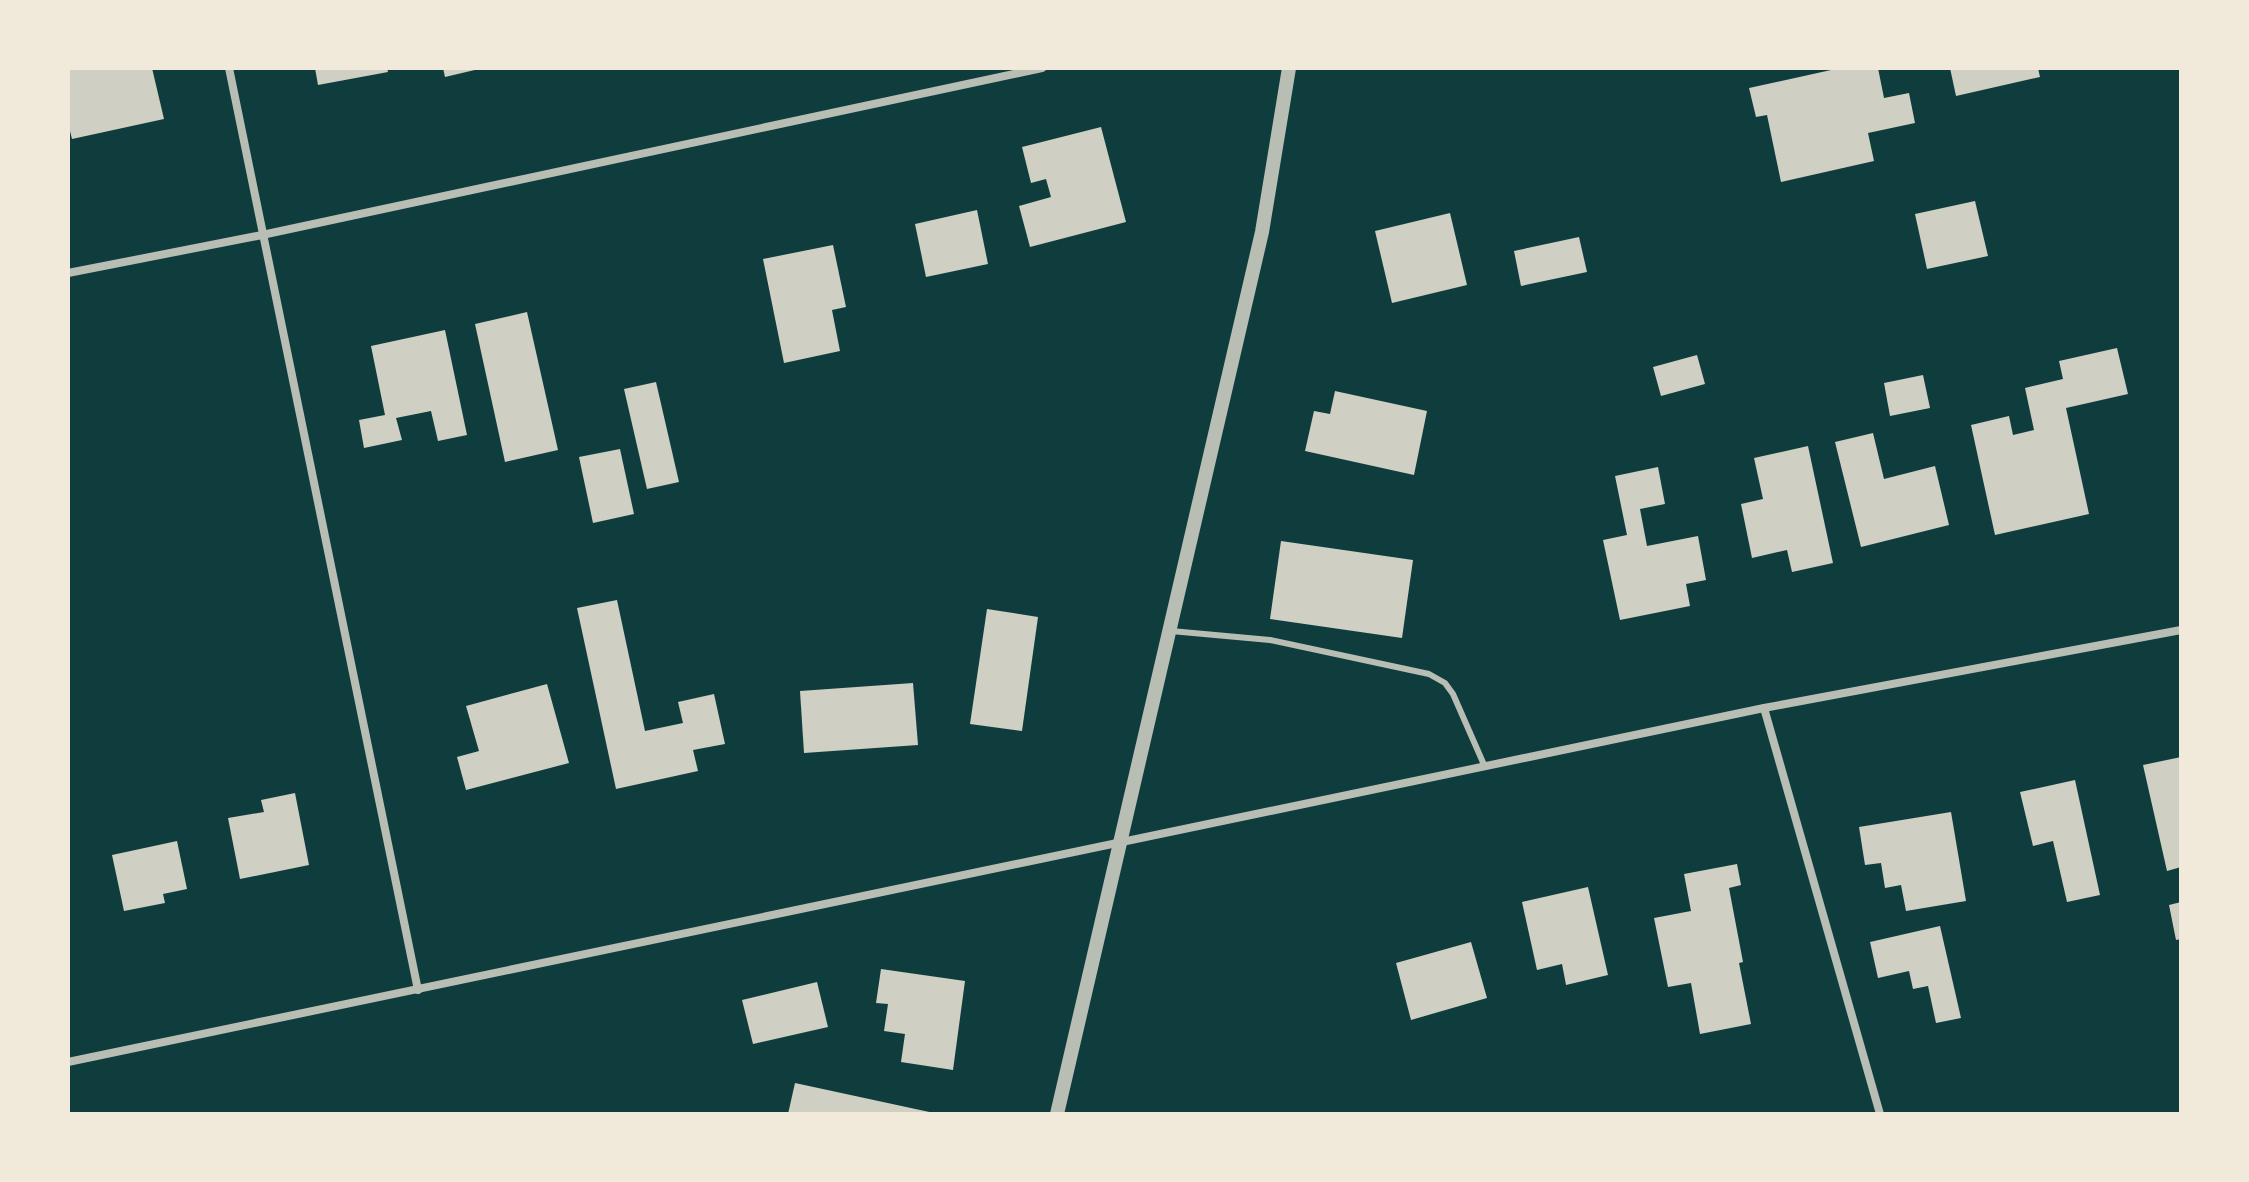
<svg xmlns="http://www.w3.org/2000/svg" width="2249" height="1182" font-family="Barlow,sans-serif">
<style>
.building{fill:#cfcfc3}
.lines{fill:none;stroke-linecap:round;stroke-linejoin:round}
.service{stroke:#b8beb3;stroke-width:6}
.minor{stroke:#b8beb3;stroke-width:8}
.tertiary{stroke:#b8beb3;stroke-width:14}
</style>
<rect width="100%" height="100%" fill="#0f3d3e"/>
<g class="building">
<path d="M68 68H152L164 119 72 139 68 123Z"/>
<path d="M315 68H387L388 72 318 85Z"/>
<path d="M443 68H479V69L445 77Z"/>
<path d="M1840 68H1878L1884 98 1909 93 1915 123 1868 133 1874 161 1781 182 1767 115 1756 117 1749 88Z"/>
<path d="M1950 68H2038L2040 77 1956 96Z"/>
<path d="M1101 127 1126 222 1030 247 1019 206 1051 197 1046 179 1031 183 1022 147Z"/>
<path d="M1975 201 1988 256 1927 269 1915 214Z"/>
<path d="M977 210 988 264 926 277 915 224Z"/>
<path d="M1450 213 1467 285 1392 303 1375 231Z"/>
<path d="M1579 237 1587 272 1521 286 1514 251Z"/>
<path d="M833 245 846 307 832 310 840 351 784 363 763 259Z"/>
<path d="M527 312 558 450 505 462 475 324Z"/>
<path d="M445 330 467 435 438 441 431 411 396 418 402 440 364 448 359 420 385 415 371 346Z"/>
<path d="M2117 348 2128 394 2066 408 2089 514 1995 535 1971 425 2009 416 2013 435 2034 430 2025 388 2063 379 2059 361Z"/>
<path d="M1697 355 1705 384 1661 396 1653 367Z"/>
<path d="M1923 375 1930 408 1890 416 1884 383Z"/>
<path d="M656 382 679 482 647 489 624 389Z"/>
<path d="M1335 391 1427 411 1414 475 1305 451 1314 411 1330 414Z"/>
<path d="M1873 433 1884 479 1935 466 1949 525 1861 547 1835 442Z"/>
<path d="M1808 446 1833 563 1792 572 1787 550 1752 558 1741 504 1763 499 1754 458Z"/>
<path d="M620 449 634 514 593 523 579 457Z"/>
<path d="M1658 467 1665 504 1640 509 1647 546 1698 536 1706 580 1686 584 1690 606 1620 620 1603 540 1627 535 1615 476Z"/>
<path d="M1281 541 1413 560 1402 638 1270 619Z"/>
<path d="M617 600 645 731 683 723 678 702 714 694 725 744 693 750 698 771 616 789 577 608Z"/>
<path d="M987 609 1038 617 1022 731 970 724Z"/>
<path d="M913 683 918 745 804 753 800 691Z"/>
<path d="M547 684 569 763 466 790 457 757 479 751 466 706Z"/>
<path d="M2181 757V867L2167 871 2143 765Z"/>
<path d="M2075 780 2100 895 2067 902 2053 841 2033 846 2020 792Z"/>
<path d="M295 793 309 865 240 879 228 818 264 812 261 800Z"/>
<path d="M1951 812 1966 901 1906 911 1901 885 1885 888 1881 863 1865 865 1859 827Z"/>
<path d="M177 841 187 889 163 894 165 903 124 911 112 855Z"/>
<path d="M1737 864 1741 885 1729 888 1743 962 1739 963 1751 1024 1700 1034 1691 983 1668 987 1654 918 1691 911 1684 874Z"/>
<path d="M1588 887 1608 975 1566 985 1562 964 1537 970 1522 902Z"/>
<path d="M2181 902V939L2176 940 2169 905Z"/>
<path d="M1940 926 1961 1018 1936 1023 1928 986 1913 989 1909 971 1878 978 1870 942Z"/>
<path d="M1471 942 1487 998 1411 1020 1396 963Z"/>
<path d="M881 969 965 981 953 1070 901 1062 905 1034 884 1031 888 1004 876 1003Z"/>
<path d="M817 982 828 1027 753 1044 742 1000Z"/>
<path d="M795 1083 934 1113V1114H788Z"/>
</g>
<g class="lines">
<path class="service" d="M1171 631 1270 640 1429 674 1445 683 1453 694 1485 767"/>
<g class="minor">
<path d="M229 68 418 990"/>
<path d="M68 273 262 235 1042 68"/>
<path d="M1764 708 1880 1114"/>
<path d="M68 1062 1764 708 2181 630"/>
</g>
<path class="tertiary" d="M1057 1114 1262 232 1289 68"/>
</g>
<rect width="2249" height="1182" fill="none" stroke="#f1e9da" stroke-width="140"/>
</svg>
